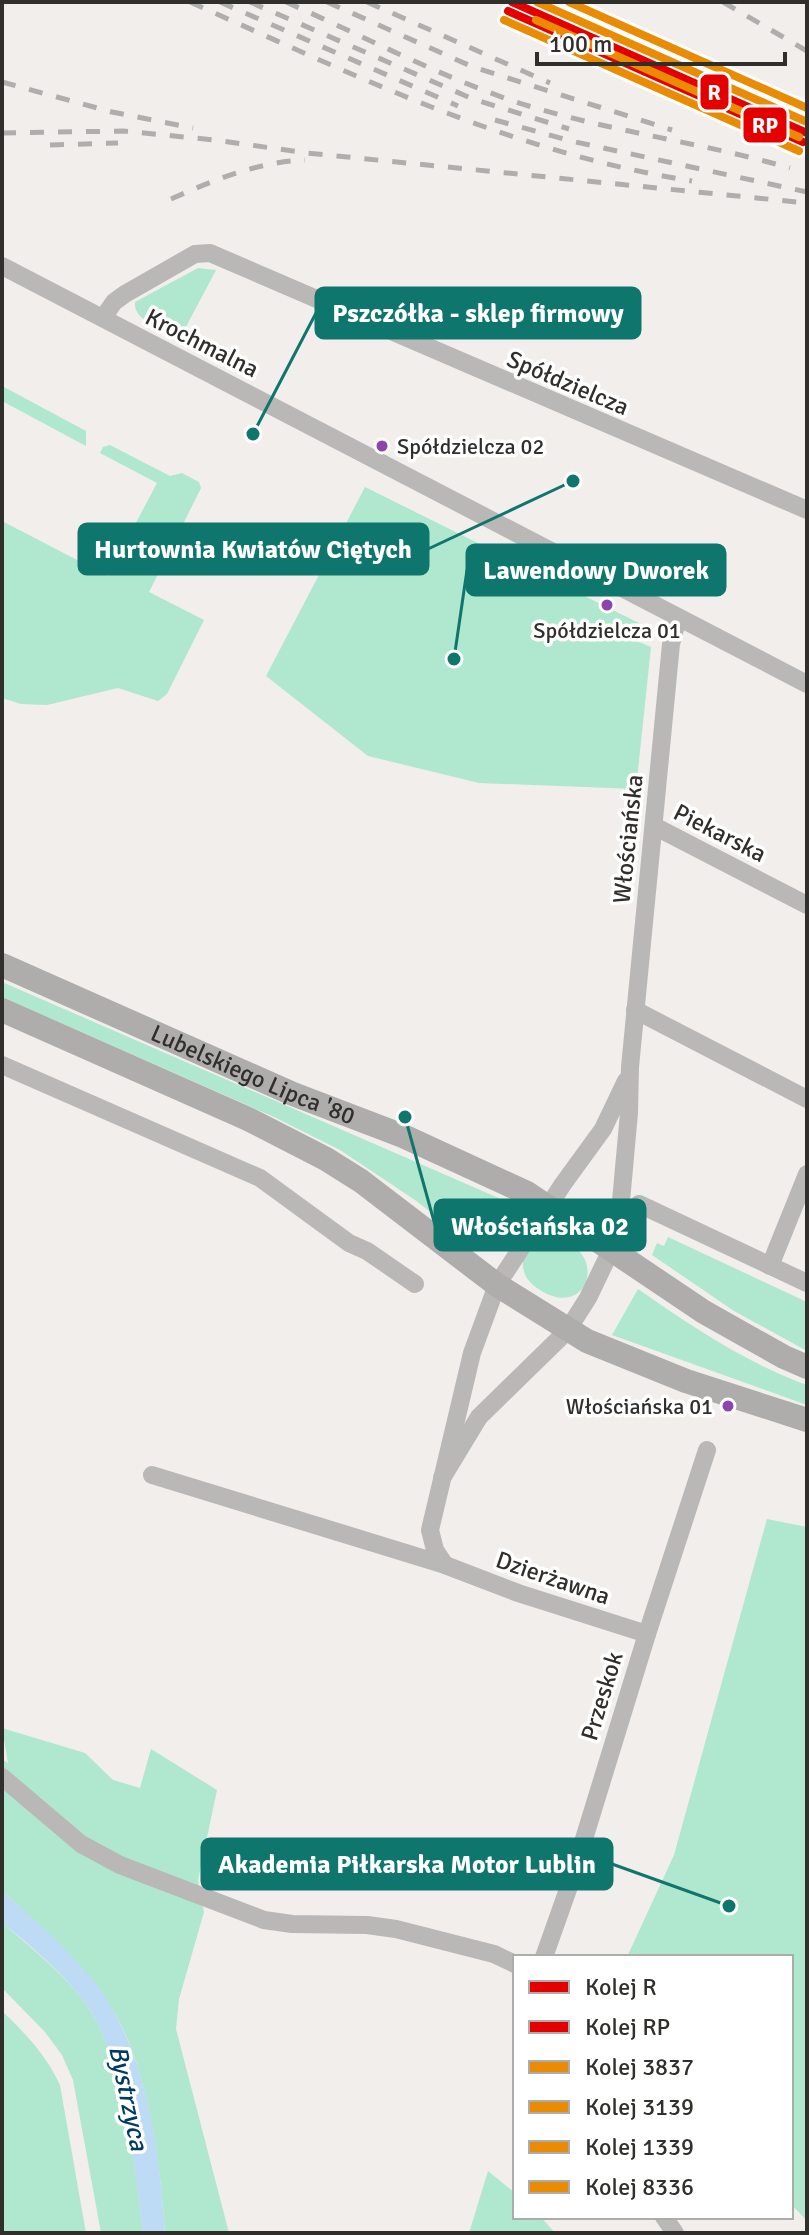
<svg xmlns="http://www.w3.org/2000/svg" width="809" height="2235" font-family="Signika,sans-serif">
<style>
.green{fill:#afe8ce}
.water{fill:#bedbf6}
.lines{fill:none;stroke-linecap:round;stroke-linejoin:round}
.minor{stroke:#b9b8b7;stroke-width:18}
.secondary{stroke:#afadac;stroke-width:24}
.rail{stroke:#b0aeac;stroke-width:5;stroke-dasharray:14 14;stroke-linecap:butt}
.rail-1-casing{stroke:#fff;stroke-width:14}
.rail-2-casing{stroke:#fff;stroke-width:14}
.rail-3-casing{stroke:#fff;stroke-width:14}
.rail-4-casing{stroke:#fff;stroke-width:14}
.rail-5-casing{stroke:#fff;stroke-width:14}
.rail-6-casing{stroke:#fff;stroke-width:14}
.rail-1{stroke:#e50000;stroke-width:8}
.rail-2{stroke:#e50000;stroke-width:8}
.rail-3{stroke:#ea8b04;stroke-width:8}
.rail-4{stroke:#ea8b04;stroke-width:8}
.rail-5{stroke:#ea8b04;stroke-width:8}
.rail-6{stroke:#ea8b04;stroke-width:8}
.bus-dot{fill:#8e44ad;stroke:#fff;stroke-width:3}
.labels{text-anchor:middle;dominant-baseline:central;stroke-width:7;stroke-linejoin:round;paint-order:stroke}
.bus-label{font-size:22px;fill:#302f2c;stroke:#fff;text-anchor:start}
.street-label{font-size:24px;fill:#302f2c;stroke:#fff}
.water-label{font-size:26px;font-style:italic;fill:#003b64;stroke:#fff}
.leader{fill:none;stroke:#0f766e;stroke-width:3}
.callout-dot{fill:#0f766e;stroke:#fff;stroke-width:3}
.callout{fill:#0f766e;stroke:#0f766e;stroke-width:3}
.callout-label{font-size:26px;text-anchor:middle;font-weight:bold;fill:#fff}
.line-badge{stroke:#fff;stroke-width:3}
.badge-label{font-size:22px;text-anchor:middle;font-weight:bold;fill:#fff}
</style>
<rect width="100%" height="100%" fill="#f1eeeb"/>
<g class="green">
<path d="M198 268 216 270 180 338C165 330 133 322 135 302Z"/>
<path d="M2 386 86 431V446L2 401Z"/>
<path d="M110 445 170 476 182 473 199 482 201 488 149 592 204 620 167 694 158 701 118 688 47 705 21 704 2 698V521L108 576 157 483 100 453 103 447Z"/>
<path d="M365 487 641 624 634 640 651 647 636 789 479 783 368 756 266 676Z"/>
<path d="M2 982 501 1199 473 1245 415 1200 340 1150 274 1117 2 997Z"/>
<path d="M546 1237C613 1242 591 1326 537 1288 528 1282 522 1273 523 1262 524 1250 534 1239 546 1237Z"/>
<path d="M668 1237 807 1302V1351L734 1311 652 1255 657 1243 664 1246Z"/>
<path d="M638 1289C691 1326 746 1363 807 1385V1405L612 1335Z"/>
<path d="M767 1519 807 1527V2221L791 2204V1957H627L674 1855Z"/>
<path d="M2 1728 85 1753 113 1780 140 1788 151 1749 217 1790 198 1880 204 1912 179 1999 176 2029 229 2233H165C161 2167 147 2057 108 2003 78 1961 40 1925 2 1891V1759L8 1763Z"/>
<path d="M2 1922C30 1948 63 1972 85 2003 127 2062 134 2163 143 2233H101L73 2080 62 2055 45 2032 2 1988Z"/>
<path d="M2 2011C26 2034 46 2055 60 2085L86 2233H2Z"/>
<path d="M488 2171 515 2193V2217H541L555 2233H469Z"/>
</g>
<path class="water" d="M2 1891C36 1921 71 1951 98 1987 147 2052 160 2154 165 2233H143C133 2162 127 2063 85 2003 63 1972 31 1947 2 1922Z"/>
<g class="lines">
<g class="minor">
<path d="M2 266 807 684"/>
<path d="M103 318 114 302 125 294 195 254 210 253 807 510"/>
<path d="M654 826 807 905"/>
<path d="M635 1010 807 1099"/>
<path d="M2 1065 260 1178 349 1243 367 1251 415 1284"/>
<path d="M639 1204 807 1283"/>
<path d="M770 1266 807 1174"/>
<path d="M152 1475 445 1565 518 1593 647 1634"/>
<path d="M442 1478 479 1417 567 1331 588 1298 611 1250 620 1212 629 1113 630 1067 671 644 678 618"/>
<path d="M445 1565 435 1550 430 1530 472 1353 497 1285 563 1184 603 1129 626 1081"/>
<path d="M2 1777 81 1844 120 1865 264 1920 292 1924 367 1925 396 1929 494 1954 515 1964"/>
<path d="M544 1957 572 1878 647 1634 707 1450"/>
<path d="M664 2217 675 2233"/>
</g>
<g class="secondary">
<path id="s1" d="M2 965 293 1094 403 1136 527 1193 704 1312 784 1357 807 1367"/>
<path d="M2 1010 248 1119 326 1159 361 1181 497 1285 587 1341 686 1381 807 1420"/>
</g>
<g class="rail">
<path d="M190 2C357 76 509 152 692 181"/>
<path d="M220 2 458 106"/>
<path d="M250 2 473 99 569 129"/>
<path d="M286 2C361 35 439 76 516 102 606 131 700 142 790 168"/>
<path d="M327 2 473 67 672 130"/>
<path d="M367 2 550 83"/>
<path d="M723 2 807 51"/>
<path d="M2 82 112 112 193 128"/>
<path d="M495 120 571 141 807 192"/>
<path d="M2 133 123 131 215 140 307 153 807 203"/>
<path d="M50 145 118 143"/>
<path d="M171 199C214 180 257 162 305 160"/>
</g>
<defs>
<path id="rail-1" d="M512 2 807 133"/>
<path id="rail-2" d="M508 11 803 142"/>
<path id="rail-3" d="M537 2 807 122"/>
<path id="rail-4" d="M504 20 799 151"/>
<path id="rail-5" d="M569 2 807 108"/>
<path id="rail-6" d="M536 20 799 137"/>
</defs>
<use href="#rail-1" class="rail-1-casing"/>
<use href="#rail-2" class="rail-2-casing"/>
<use href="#rail-3" class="rail-3-casing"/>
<use href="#rail-4" class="rail-4-casing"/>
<use href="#rail-5" class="rail-5-casing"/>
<use href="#rail-6" class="rail-6-casing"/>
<use href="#rail-1" class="rail-1"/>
<use href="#rail-2" class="rail-2"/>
<use href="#rail-3" class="rail-3"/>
<use href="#rail-4" class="rail-4"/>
<use href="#rail-5" class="rail-5"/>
<use href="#rail-6" class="rail-6"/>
</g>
<g class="bus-dot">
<circle cx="382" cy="446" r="7"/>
<circle cx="607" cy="605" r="7"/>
<circle cx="728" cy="1406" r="7"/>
</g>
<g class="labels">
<g class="bus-label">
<text x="397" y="446">Spółdzielcza 02</text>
<text x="607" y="630" text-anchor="middle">Spółdzielcza 01</text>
<text x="713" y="1406" text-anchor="end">Włościańska 01</text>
</g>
<g class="street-label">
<text transform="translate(202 343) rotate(27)">Krochmalna</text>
<text transform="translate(568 383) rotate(23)">Spółdzielcza</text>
<text transform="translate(720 833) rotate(27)">Piekarska</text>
<text transform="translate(628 839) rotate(-84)">Włościańska</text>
<text stroke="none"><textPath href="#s1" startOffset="274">Lubelskiego Lipca '80</textPath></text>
<text transform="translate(553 1578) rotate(19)">Dzierżawna</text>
<text transform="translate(602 1696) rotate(-73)">Przeskok</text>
</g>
<g class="water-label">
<text transform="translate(128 2098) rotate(78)">Bystrzyca</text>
</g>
</g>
<path class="leader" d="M253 434L316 313M573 481L428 549M454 659L467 570M405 1117L435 1225M729 1906L612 1864"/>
<g class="callout-dot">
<circle cx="253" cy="434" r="8"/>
<circle cx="573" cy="481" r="8"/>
<circle cx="454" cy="659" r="8"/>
<circle cx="405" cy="1117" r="8"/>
<circle cx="729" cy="1906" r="8"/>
</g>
<g class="callout">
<rect x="316" y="288" width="324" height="50" rx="8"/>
<rect x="79" y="524" width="349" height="50" rx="8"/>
<rect x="467" y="545" width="258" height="50" rx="8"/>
<rect x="435" y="1200" width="210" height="50" rx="8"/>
<rect x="202" y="1839" width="410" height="50" rx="8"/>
</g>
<g class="callout-label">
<text x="478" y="322">Pszczółka - sklep firmowy</text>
<text x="253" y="558">Hurtownia Kwiatów Ciętych</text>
<text x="596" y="579">Lawendowy Dworek</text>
<text x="540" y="1235">Włościańska 02</text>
<text x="407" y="1873">Akademia Piłkarska Motor Lublin</text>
</g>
<g class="line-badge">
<rect x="699" y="73" width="31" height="38" rx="8" fill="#e50000"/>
<rect x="742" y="106" width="46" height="38" rx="8" fill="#e50000"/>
</g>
<g class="badge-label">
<text x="714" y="100">R</text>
<text x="765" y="133">RP</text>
</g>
<rect width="809" height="2235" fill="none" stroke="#302f2c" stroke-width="8"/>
<rect x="513" y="1955" width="280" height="264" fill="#ffffff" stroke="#acacab" stroke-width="2"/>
<rect x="529" y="1981" width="40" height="12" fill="#e50000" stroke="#acacab" stroke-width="2"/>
<text x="585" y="1995" font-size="24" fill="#302f2c">Kolej R</text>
<rect x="529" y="2021" width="40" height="12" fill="#e50000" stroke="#acacab" stroke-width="2"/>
<text x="585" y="2035" font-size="24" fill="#302f2c">Kolej RP</text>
<rect x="529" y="2061" width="40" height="12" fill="#ea8b04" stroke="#acacab" stroke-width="2"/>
<text x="585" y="2075" font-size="24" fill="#302f2c">Kolej 3837</text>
<rect x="529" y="2101" width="40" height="12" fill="#ea8b04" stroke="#acacab" stroke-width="2"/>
<text x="585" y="2115" font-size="24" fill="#302f2c">Kolej 3139</text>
<rect x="529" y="2141" width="40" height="12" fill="#ea8b04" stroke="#acacab" stroke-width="2"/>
<text x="585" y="2155" font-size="24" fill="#302f2c">Kolej 1339</text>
<rect x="529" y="2181" width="40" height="12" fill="#ea8b04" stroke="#acacab" stroke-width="2"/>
<text x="585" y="2195" font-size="24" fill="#302f2c">Kolej 8336</text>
<path d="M537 52v12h248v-12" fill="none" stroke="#302f2c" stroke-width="4"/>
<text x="549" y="52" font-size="24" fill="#302f2c" stroke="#ffffff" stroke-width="6" paint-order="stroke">100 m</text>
</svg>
